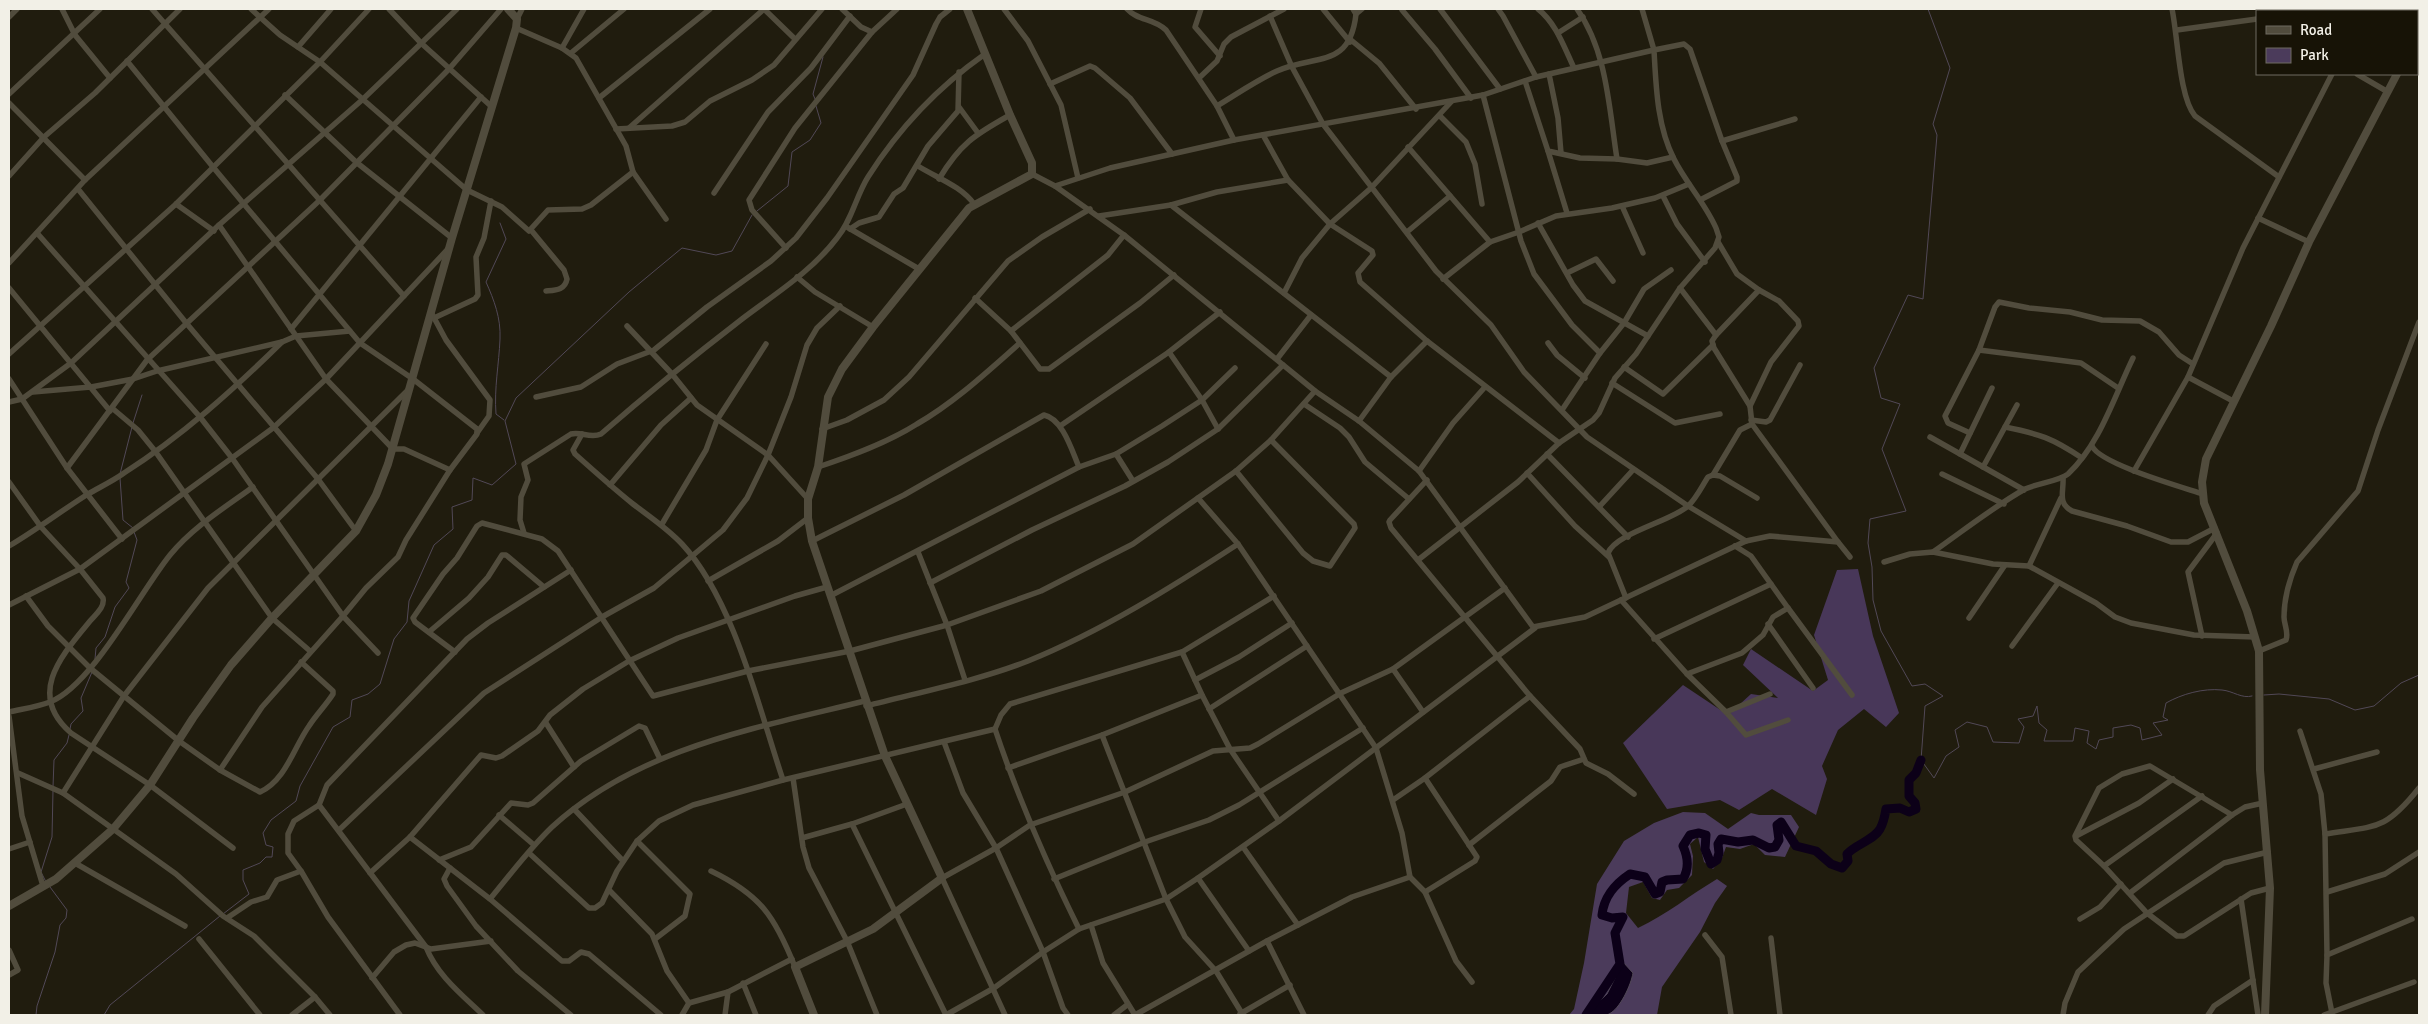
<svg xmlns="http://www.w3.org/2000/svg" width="2428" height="1024" font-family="Signika,sans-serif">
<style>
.green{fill:#4b3b5b}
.forest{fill:#483759}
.water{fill:#0c0018;stroke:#514856}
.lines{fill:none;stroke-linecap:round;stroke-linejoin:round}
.stream{stroke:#514856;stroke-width:1}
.river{stroke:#0c0018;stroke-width:9}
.street{stroke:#514c3d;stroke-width:5.5}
.secondary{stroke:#514c3d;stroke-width:8}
</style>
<rect width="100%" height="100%" fill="#201c0e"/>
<path class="green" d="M1683 812 1705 813 1728 829 1751 813 1759 815H1791L1799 827 1785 857 1765 855 1754 844 1740 849 1726 847 1722 858 1713 869 1704 862 1698 837 1690 844 1693 856 1692 875 1679 888 1667 890 1660 900 1652 898 1643 882 1629 887 1626 913 1638 928C1666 915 1690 895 1717 879L1727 886 1715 903 1700 932 1662 987 1657 1015H1569L1574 1009 1584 963 1597 884 1624 841 1654 823Z"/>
<path class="forest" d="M1858 569 1873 636 1899 713 1886 727 1864 709 1838 730 1822 766 1827 779 1816 815 1772 789 1739 810 1720 800 1667 809 1623 743 1683 685 1728 715 1751 694 1778 698 1743 665 1751 649 1813 691 1828 680 1814 635 1837 570Z"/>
<path class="water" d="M1623 962 1633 973C1631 985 1620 1009 1609 1014 1604 1017 1595 1015 1589 1015L1590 1010 1607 994Z"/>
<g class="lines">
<g class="stream">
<path d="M1928 9 1950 68 1933 124 1937 135 1923 299 1908 295 1874 368 1881 398 1900 404 1882 449 1906 511 1870 519 1868 543 1872 567 1873 600 1881 631 1912 686 1925 684 1943 696 1925 706 1921 760 1934 778 1946 756 1959 747 1955 730 1967 722 1987 727 1993 742 2019 743 2024 727 2018 719 2033 716 2037 706 2039 723 2047 730 2044 741H2073L2075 728 2089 731 2087 743 2096 749 2099 740 2113 737V728L2131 725 2140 728 2142 740 2162 735 2153 723 2168 720 2163 717 2166 703C2182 694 2203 688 2222 690 2233 691 2242 699 2252 696"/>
<path d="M815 99 813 94 823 57"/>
<path d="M757 211 788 186 792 152 810 140 821 123 816 106"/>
<path d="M500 223 506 239 486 282C494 300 501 318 500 339 499 364 494 388 496 414L504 420"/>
<path d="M133 423 142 395"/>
<path d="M120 474 132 427"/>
<path d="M120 478 123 520 133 528"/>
<path d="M95 659 96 648 105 637 115 607 129 588 126 582 137 540 134 532"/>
<path d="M2264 695 2279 694 2329 699 2355 710 2374 706 2401 683 2419 675"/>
<path d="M70 729 71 724 83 711 81 698 92 672"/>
<path d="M53 787 54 760 67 743 69 735"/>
<path d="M46 882 41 872 52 837 53 791"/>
<path d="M223 914 249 894 243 880V870L260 863 266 857H272L273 847 266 845 263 833 271 820 296 801 300 786 333 727 350 717 352 700 368 694 380 684 394 639 407 622 409 601 434 545 453 529 452 507 472 500 473 478 492 485 516 464 505 421 516 398 629 292 682 248 716 255 732 251 752 215"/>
<path d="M36 1015 37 1006 55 952 60 925 66 918 67 910 50 887"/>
<path d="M104 1015 110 1005 220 916"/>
</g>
<path class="river" d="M1586 1015 1620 964 1615 933 1623 917 1612 918 1602 915C1604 896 1615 884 1630 874L1645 877 1655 894 1660 892 1662 882 1667 880 1683 879C1689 869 1688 857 1683 846L1690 835 1699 833 1706 835 1705 849 1711 864 1717 860 1719 853 1718 844 1721 839 1738 842 1753 840 1769 848 1775 847 1779 840 1777 825 1781 822 1796 846 1816 851 1831 864 1842 868 1848 861 1847 854C1856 844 1874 840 1880 829 1883 824 1885 815 1886 809L1900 808 1909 812 1916 809 1915 803 1909 796V780L1916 773 1921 760"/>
<g class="street">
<path d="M62 9 75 35 110 78"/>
<path d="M152 9 404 296"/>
<path d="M251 9 280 35 320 62 467 190 502 207 529 231 548 210 582 209 591 205 633 172"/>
<path d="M389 9 421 43 492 107"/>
<path d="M764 9 795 39"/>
<path d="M842 9 861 27 872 32"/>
<path d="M1004 9 1028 41 1061 105 1078 178"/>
<path d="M1127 9C1138 21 1154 18 1166 30L1217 106 1234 140"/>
<path d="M1201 9 1195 27 1220 56"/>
<path d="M1323 9 1350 42"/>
<path d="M1440 9 1500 89"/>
<path d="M1498 9 1503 16 1536 77"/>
<path d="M1538 9C1556 23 1564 47 1574 68"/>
<path d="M1577 9C1607 51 1609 108 1617 159"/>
<path d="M2172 9C2178 37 2179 97 2195 116L2279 177"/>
<path d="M1402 10 1435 49 1471 98"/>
<path d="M2319 11 2338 9"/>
<path d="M2364 11 2366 9"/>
<path d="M1356 14 1362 9"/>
<path d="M1270 16 1292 67 1323 124 1436 271 1491 325 1524 372 1587 437 1688 506 1746 541"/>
<path d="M9 17 17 9"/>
<path d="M517 19 522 9"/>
<path d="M516 28 562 48 576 58 626 146 633 172 666 219"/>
<path d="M2177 30 2257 19"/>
<path d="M1558 33 1583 17"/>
<path d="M1351 40 1379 63 1416 109"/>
<path d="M298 47 331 9"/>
<path d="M562 48 584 9"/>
<path d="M571 53 624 9"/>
<path d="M127 61 213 167 360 343 413 379 477 429V434L450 470 406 540 398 557 366 588 343 616 378 653"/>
<path d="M1549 74 1558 118 1561 153"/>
<path d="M2357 74 2388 92"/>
<path d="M1199 78 1217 61 1224 44 1231 37 1284 9"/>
<path d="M1525 81 1548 151 1580 158 1617 159 1647 163 1673 157"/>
<path d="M1050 84 1090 66 1095 68 1130 98 1172 154"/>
<path d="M9 94 100 9"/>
<path d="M285 95 356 162 452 238"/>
<path d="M1483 95 1521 241 1534 274 1572 325 1600 353 1562 410"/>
<path d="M599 98 710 9"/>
<path d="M9 103 85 180"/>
<path d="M1217 106C1237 94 1257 80 1277 71 1316 54 1350 69 1356 14L1353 9"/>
<path d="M959 107 978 133"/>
<path d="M1440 116 1466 142 1475 164 1482 204"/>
<path d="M629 128 764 9"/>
<path d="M616 129 672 126 685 122 710 101 752 80 774 65 822 9"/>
<path d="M1263 135 1288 180 1330 224 1372 251 1373 255 1358 273 1360 282 1427 341 1559 443"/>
<path d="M1722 141 1795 119"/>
<path d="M1408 147 1490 242"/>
<path d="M1548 151 1567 213"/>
<path d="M918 166C937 178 961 186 974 204"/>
<path d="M1032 174 1055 186 1124 235 1315 391 1359 421 1419 471 1533 627 1585 617 1746 541 1770 536 1838 542 1850 557"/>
<path d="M9 176 44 137 95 93 180 9"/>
<path d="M939 179C960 144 974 135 1010 115"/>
<path d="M1055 186 1110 168 1234 140 1483 95 1536 77 1654 50 1642 9"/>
<path d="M78 189 187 324 318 479 356 531"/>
<path d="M714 193 768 112 811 68 850 16"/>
<path d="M1663 196 1677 224 1705 262"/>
<path d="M176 204 214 231"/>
<path d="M1171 205 1391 377"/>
<path d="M1622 206 1643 253"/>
<path d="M1099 216 1171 205 1217 192 1288 180"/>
<path d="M2258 218 2309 242"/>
<path d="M1538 223 1573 285 1585 301 1648 336"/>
<path d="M219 225 326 379 393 449H404L450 470"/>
<path d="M847 227 919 269"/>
<path d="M850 229 859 223 879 217 894 194 903 188 928 146 958 111 959 72"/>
<path d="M531 230 564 270 567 279C565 290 556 290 546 291"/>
<path d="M1407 232 1450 196"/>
<path d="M37 233 200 417 232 458 343 616 262 707 220 770"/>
<path d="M1718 242 1737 274 1759 290 1779 301 1798 321 1799 326 1771 362 1750 406 1752 424 1838 542"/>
<path d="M786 248 752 210 749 200 795 128 872 32 897 9"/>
<path d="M9 263 85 180 269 9"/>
<path d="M1567 273 1596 259 1613 281"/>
<path d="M797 277 815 292 873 327"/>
<path d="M1443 279 1490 242 1519 232 1556 216 1612 208 1655 198 1689 184"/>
<path d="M9 288 110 411"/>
<path d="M1680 288 1716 335 1759 290"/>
<path d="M1284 293 1302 258 1330 224 1371 188 1451 102"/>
<path d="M975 298 1011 331 1040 369H1049L1140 303 1174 275"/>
<path d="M432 314 446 340 490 400 489 416 477 433"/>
<path d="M434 318 475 299 478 295 476 257 484 238 491 201"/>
<path d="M627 326 672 374 697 405 768 455 808 499"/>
<path d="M291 329 481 97"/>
<path d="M1011 331 1108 255 1124 235"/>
<path d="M1716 335 1712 341 1714 348 1750 406"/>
<path d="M1548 343 1557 355 1585 378"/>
<path d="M1169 352 1202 400 1218 429"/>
<path d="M1600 353 1624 323 1644 289 1671 270"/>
<path d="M9 354 176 204 320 62 369 9"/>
<path d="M1277 359 1311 315"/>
<path d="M1624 367 1663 394 1713 345"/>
<path d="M2188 377 2233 401"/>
<path d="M9 379 67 468 122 539"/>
<path d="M1612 383 1675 423 1720 414"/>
<path d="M2118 388 2081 363 1979 350 1995 307 1999 302 2029 308 2070 312 2102 320 2140 321 2159 332 2179 355 2193 364"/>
<path d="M33 392 91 387 133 379 157 371 282 342 296 336 350 331"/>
<path d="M536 397 581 387 617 364 654 350 707 307 771 261 796 238 827 198 913 75 936 24 940 17 950 9"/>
<path d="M9 402 22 399 71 363 219 225 362 100 457 9"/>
<path d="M1304 404 1340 428 1349 437 1365 462 1409 499"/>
<path d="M112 408 138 430 155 451 272 618 310 651"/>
<path d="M1751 420 1766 422 1770 420 1800 365"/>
<path d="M1359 421 1391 377 1427 341"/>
<path d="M1060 426 1169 352 1220 312"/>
<path d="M2005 427C2040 434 2052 438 2082 458"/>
<path d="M822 429 847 420 884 400 909 377 1008 261 1042 237 1090 209"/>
<path d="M1970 433 1948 423 1945 416 1979 350"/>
<path d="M582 434 573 450 575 454C594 471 613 488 633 504 650 517 667 528 682 544 734 600 759 709 783 780"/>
<path d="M1930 437 2024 490"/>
<path d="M2092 446C2100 464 2182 487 2203 494"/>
<path d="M1116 454 1133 481"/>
<path d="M1547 454 1628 537"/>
<path d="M1960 454 1992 388"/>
<path d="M818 467C851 456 887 443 917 424 955 402 987 372 1020 343"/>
<path d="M1983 467 2017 405"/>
<path d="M67 468 147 360 320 200 449 69 501 9"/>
<path d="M1236 471 1303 553 1313 561 1330 566 1355 528 1354 524 1271 440"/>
<path d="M1419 471 1453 423 1485 387"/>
<path d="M2134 471 2188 377 2243 248 2332 74"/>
<path d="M1527 473 1575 526 1609 557"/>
<path d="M1942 474 2004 504"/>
<path d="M1713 475 1740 430 1752 424"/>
<path d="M2063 478C2064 492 2057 503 2072 511L2127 526 2171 542H2188L2215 528"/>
<path d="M1427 480 1390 520 1389 522 1391 528 1530 696 1580 749 1586 763 1608 774 1634 794"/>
<path d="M9 482 41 527 80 569 103 598C105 607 96 614 90 621 62 655 26 694 71 733L150 785 233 848"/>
<path d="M610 485 661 425 691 398"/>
<path d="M1198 498 1238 544 1376 748 1402 833 1410 877 1425 892 1456 961 1472 982"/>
<path d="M1599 507 1633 470"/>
<path d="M662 524 706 450 717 420 766 344"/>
<path d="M524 533 520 520 521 497 528 480 524 464 571 434C581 431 590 439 601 434 647 394 694 356 742 319 775 294 812 271 837 238 852 220 856 196 868 177 899 128 938 87 985 54"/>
<path d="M812 541 904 495 1044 415C1063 419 1072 451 1079 467"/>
<path d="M9 546C36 530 61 511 88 494 100 487 113 481 124 473 182 436 233 390 282 342"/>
<path d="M918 552 947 625 965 680"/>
<path d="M1933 552C1963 531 1993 507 2025 489 2038 483 2060 481 2068 474 2100 444 2114 397 2133 358"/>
<path d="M1418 560 1518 482 1559 443 1593 420 1599 413 1615 378 1636 354 1680 288 1715 248 1719 237 1716 228C1705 203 1686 183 1674 159 1657 126 1656 86 1654 50L1684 44 1690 49 1722 141 1737 177V181L1700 200"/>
<path d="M1884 562 1910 554 1933 552 1993 564 2029 566 2096 603 2115 617 2131 623 2194 635 2255 637"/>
<path d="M2029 566 2061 498"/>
<path d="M708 581 778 541 808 518"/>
<path d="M930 583 1032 530 1125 486 1168 462 1218 429 1283 365"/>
<path d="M26 596 48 626 90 668 179 741 220 770 260 792C286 780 294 747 309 726 316 715 326 705 333 694V691L301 662"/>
<path d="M830 596 1079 467 1116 454 1162 426 1202 400 1235 368"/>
<path d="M1626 598 1608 553C1616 533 1672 521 1688 506 1696 499 1702 486 1708 477L1713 475 1720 476 1757 498"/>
<path d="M1621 600 1687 674 1742 653 1763 635 1773 617 1788 608 1751 556 1735 546"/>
<path d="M9 605 80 569 273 428 326 379 448 249"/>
<path d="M1788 608 1852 695"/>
<path d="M1969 618 2005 565"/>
<path d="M1768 624 1813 688"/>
<path d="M429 632 469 598 488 577 502 555H506L544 587"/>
<path d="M2202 636 2188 572 2217 533"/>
<path d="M1654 639 1771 584"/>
<path d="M2012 646 2058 583"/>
<path d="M2259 651 2286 640C2289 632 2284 625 2284 617 2284 599 2290 578 2297 562L2358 491 2378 430 2419 322"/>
<path d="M455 652 415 622 413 618 443 574 457 558 477 526 482 523 542 539 558 551 653 696 748 671 850 651 947 625 1041 591 1133 544 1236 471 1271 440 1315 391"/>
<path d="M1182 652 1202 695 1230 749 1279 821"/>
<path d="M1393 669 1423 712"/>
<path d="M1687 674 1726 712 1746 735 1788 720"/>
<path d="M1195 680 1239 657 1292 623"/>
<path d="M866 706C920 692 977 681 1028 661 1102 631 1172 587 1238 544"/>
<path d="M1209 709 1307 646"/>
<path d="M9 712C22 709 37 707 50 702 92 686 140 592 170 555 193 527 224 508 253 487"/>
<path d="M1726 712 1770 694"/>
<path d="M9 716 22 816 43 886"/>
<path d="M546 723 574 767"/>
<path d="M2300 731 2321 794 2325 834 2327 955"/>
<path d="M1102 735 1166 899 1185 937 1216 971 1243 1015"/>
<path d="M944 742 963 793 996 848 1043 952 1063 1008 1068 1015"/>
<path d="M1008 768 1102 735 1202 695"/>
<path d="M2314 769 2377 752"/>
<path d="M18 773 63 793 176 874 223 916 254 936 315 997 330 1015"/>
<path d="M793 778 803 847 809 868 847 941 877 1015"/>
<path d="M63 793 124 696 208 588 408 390"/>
<path d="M1393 800 1425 778 1530 696"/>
<path d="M319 805 426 947C437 975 461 994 483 1015"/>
<path d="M574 809 623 861"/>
<path d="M499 815 534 845"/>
<path d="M2232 815 2150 766 2122 774 2099 788 2075 836 2076 840 2104 866 2147 913 2177 936H2184L2251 893 2270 888"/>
<path d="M852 824 946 1015"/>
<path d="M339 830 484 693 602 617 654 588 723 530 747 498 768 455 791 397 807 345 817 328 840 306"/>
<path d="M2325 834C2376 826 2385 831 2419 788"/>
<path d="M2076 836 2139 803 2173 779"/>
<path d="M410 837 490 899 562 961H569L581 952 589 954 661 1015"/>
<path d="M802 838 852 824 907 804"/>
<path d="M637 841 690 894 685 916 655 939"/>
<path d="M1469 845 1551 781 1560 767 1584 759"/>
<path d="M1243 847 1298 925"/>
<path d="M9 849 30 842"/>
<path d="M529 853 589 908H595L602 903 617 871 637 841 659 821 693 805 783 780 995 729"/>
<path d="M439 860 471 847 511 803 528 805 533 803 581 761 639 726 645 728 660 759"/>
<path d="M75 863 185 926"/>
<path d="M2104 866 2202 796"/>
<path d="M450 868 444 879 447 886 476 926 518 971 571 1015"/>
<path d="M711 871C761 895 775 917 795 967"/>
<path d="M370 873 410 837 481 755 496 758 502 756 538 731 550 715 583 689 629 661 678 638 795 596 827 587"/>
<path d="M1198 878 1249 951"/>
<path d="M1054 879 1145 842 1209 820 1239 805 1363 728"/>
<path d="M610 891 652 934 667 971 689 1003"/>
<path d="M1425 892 1475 861 1477 857 1425 778"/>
<path d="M2327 892 2385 874 2419 852"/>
<path d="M2130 893 2232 815 2245 807 2263 803"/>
<path d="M490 899C510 875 529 849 552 827 638 748 756 728 865 701"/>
<path d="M2241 899 2258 1015"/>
<path d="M227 918 251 902 267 897 277 880 301 871"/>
<path d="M2080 919 2100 907 2121 884"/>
<path d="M1091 925 1103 963 1135 1015"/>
<path d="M1079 929C1047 864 1018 798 995 729L1001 715 1010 704 1182 652 1274 596"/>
<path d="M1705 935 1722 957 1731 1015"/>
<path d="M1771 938 1780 1015"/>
<path d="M199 939 260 1015"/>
<path d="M1267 941 1304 1015"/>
<path d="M9 950 18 970 9 975"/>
<path d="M372 978 394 952 406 945 415 943 431 949 491 941"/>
<path d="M743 983 756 1015"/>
<path d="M2332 1013 2326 983 2327 955 2412 919"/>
<path d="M1240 1014 1290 985"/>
<path d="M292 1015 315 997"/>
<path d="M400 1015 328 917 301 871 288 853V834L294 821 319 805 327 785 467 639 488 623 571 570"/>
<path d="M682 1015 689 1003 728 992 792 959"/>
<path d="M725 1015 728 992"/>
<path d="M946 1015 994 988 1043 952 1079 929 1166 899 1198 878 1279 821 1535 628"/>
<path d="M1005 1015 942 878 996 848 1030 825 1125 792 1213 751 1250 748 1258 744 1341 693 1393 669 1505 588"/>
<path d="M1114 1015 1127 1005"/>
<path d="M1135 1015 1267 941 1352 897 1410 877"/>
<path d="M2063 1015 2065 1003 2078 972 2124 929 2224 863 2268 852"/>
<path d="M2208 1015 2214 1006 2253 980"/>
<path d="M2324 1015 2414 982"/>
</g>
<g class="secondary">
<path d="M2417 34 2419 29"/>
<path d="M9 906 56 879 113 829 150 785 193 718 231 665 272 618 356 531 376 495 388 464 452 238 516 28 517 19 508 9"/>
<path d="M814 1015 795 967 873 929 942 878 885 756 812 541 808 518V499L818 467 828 397 842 369 873 327 969 208 1032 174V163L1010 115 967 9"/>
<path d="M2265 1015 2270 888 2260 770 2259 651 2247 611 2204 503 2202 482 2206 459 2271 326 2309 242 2397 74"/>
</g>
</g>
<rect width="2428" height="1024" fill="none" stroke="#f2f0e7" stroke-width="20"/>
<rect x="2256" y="10" width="162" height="65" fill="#171306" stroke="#6f6b60"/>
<rect x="2266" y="26" width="25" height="8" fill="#514c3d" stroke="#6f6b60"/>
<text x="2300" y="35" font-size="15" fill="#f2f0e7">Road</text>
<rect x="2266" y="48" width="25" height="15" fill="#4b3b5b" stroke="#6f6b60"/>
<text x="2300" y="60" font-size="15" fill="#f2f0e7">Park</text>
</svg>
